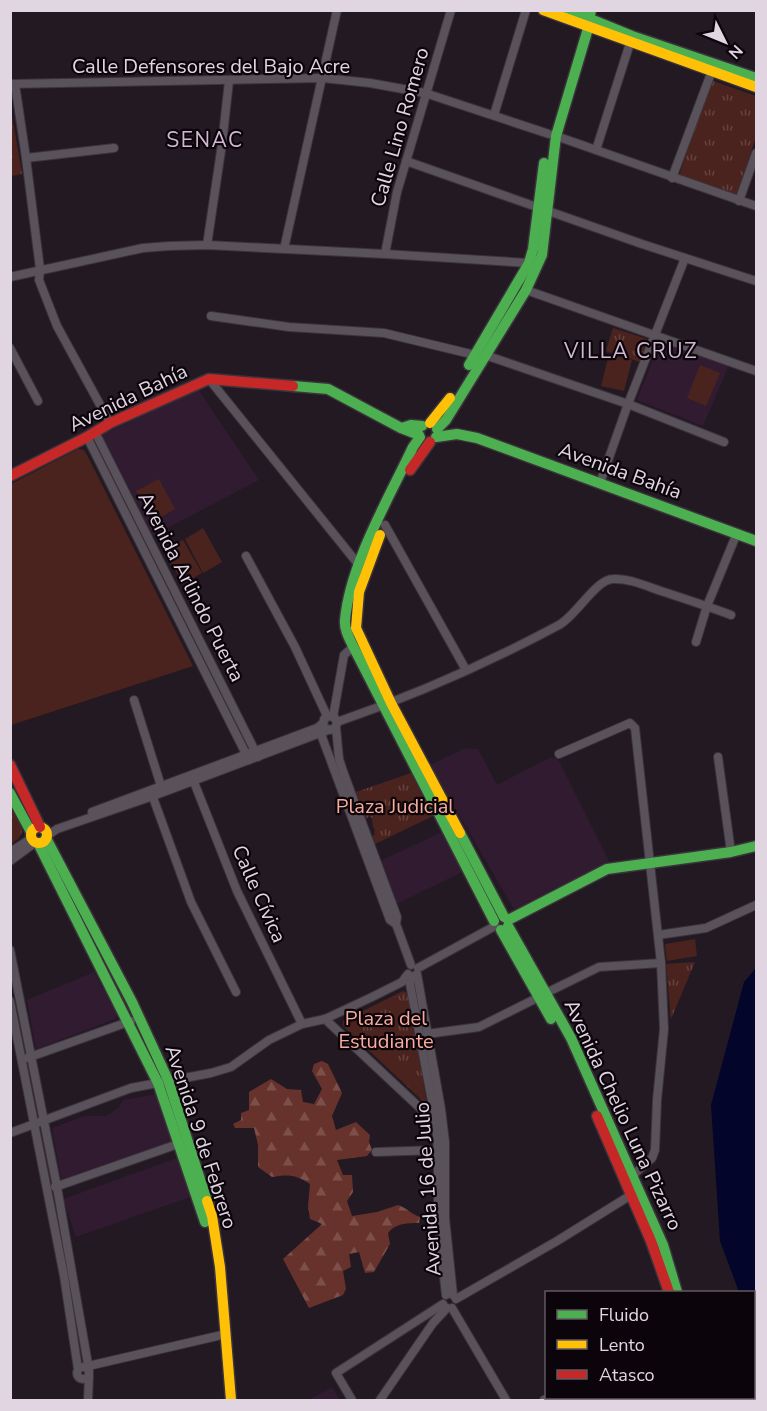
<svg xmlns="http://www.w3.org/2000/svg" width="767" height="1411" font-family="'Nunito Sans',sans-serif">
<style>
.built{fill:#301b31}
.grass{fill:#4b231e}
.forest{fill:url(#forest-firs)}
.park{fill:url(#park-tufts)}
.water{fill:#03052b}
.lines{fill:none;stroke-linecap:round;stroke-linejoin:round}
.street-casing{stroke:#3b333b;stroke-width:10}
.fast-casing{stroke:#3b333b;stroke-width:13}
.slow-casing{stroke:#3b333b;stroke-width:13}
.jam-casing{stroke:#3b333b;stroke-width:13}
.street{stroke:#5a525a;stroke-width:8}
.fast{stroke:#4caf50;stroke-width:10}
.slow{stroke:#ffc107;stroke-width:10}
.jam{stroke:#c62828;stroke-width:10}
.labels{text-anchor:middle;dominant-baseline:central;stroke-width:4.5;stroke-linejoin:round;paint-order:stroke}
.street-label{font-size:20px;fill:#e2d5e2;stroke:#0b050b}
.park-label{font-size:20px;fill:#f8ac9d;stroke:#0b050b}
.neighbourhood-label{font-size:21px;letter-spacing:1.5px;fill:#d1b8d0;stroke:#0b050b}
</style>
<defs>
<pattern id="forest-firs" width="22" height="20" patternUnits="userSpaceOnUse" patternTransform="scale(1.5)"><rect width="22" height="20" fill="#66322b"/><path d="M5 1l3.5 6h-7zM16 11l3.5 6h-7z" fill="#7c4f49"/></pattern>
<pattern id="park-tufts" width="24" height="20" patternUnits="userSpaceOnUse" patternTransform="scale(1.5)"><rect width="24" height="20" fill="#4b231e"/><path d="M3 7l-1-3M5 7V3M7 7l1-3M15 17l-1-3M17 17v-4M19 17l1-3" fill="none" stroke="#65423e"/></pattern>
</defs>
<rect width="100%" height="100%" fill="#231923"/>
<g class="built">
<path d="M660 342 729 365 703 426 637 400Z"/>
<path d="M198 389 259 480 152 536 102 438 104 434Z"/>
<path d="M465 748 478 749 497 785 551 757 558 759 609 861 514 909 430 765Z"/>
<path d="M444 831 464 871 397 904 380 861Z"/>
<path d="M94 972 117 1014 115 1019 36 1049 27 1000Z"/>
<path d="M157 1094 173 1141 61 1179 52 1128 84 1116H106L119 1107 123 1100Z"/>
<path d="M180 1157 193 1196 76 1237 63 1199Z"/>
<path d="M332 1387 340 1400H309Z"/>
</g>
<g class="grass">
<path d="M609 354 632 360 624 391 601 386Z"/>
<path d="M700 365 720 373 706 406 687 398Z"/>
<path d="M78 449 84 450 87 455 193 666 11 725V484Z"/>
<path d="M159 479 175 509 153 522 136 491Z"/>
<path d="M203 528 222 562 203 573 185 539Z"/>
<path d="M183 540 202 573 183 584 164 550Z"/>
<path d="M695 939 697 956 667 961 665 944Z"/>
</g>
<path class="forest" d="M322 1061 328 1064 342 1093 332 1116 336 1130 356 1122 370 1135 369 1142 372 1150 367 1156 337 1160 343 1175H352L353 1192 347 1201 352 1216 377 1212 398 1205C407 1208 411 1214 420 1217L419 1223C408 1223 395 1223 388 1233L390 1244 374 1272 365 1273 359 1252 349 1254 351 1267 343 1271 346 1289 343 1295 309 1308 283 1259 322 1224 310 1219 308 1206 310 1184C297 1175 288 1174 272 1177L258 1167V1145L254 1128H235L233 1124 241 1120V1113L249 1110V1092L271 1079 287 1089 301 1090 303 1102 314 1104 322 1089 312 1071 314 1064Z"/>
<g class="park">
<path d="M710 80 756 96V137L736 195 679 176Z"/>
<path d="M10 104 22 174 11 176H10Z"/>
<path d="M613 328 647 339 640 362 606 351Z"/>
<path d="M411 773 433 816 373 845 371 838 375 834 374 832 375 830 373 827 372 818 369 816 366 819 356 792Z"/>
<path d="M10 806C20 823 31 832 11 844Z"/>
<path d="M695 962 671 1019 666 964Z"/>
<path d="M403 991 409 994 427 1105 343 1026V1021Z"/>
</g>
<path class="water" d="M756 968V1343L754 1334V1292H739L720 1241 711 1105 744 982Z"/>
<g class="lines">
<defs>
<g id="street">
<path d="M10 84 323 78 370 83 425 93 549 134"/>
<path d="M15 84 26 158 40 269 39 280 57 326 110 423"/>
<path d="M494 115 526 10"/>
<path d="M556 136 756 206"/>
<path d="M596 150 632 37"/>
<path d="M26 158 114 148"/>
<path d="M406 161 642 244 756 281"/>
<path d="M672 178 713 68"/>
<path d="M739 201 756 153"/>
<path d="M207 245 222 144 229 81"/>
<path d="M284 249 337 10"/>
<path d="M385 254 397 192 451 10"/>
<path d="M10 277 143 248 169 246 207 245 385 254 529 263"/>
<path d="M526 290 756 371"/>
<path d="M211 316 289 327 384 333 475 355"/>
<path d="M10 348 38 401"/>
<path d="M485 355 628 404 724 442"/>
<path d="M209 379 358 564"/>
<path d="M95 432 258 757"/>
<path d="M87 437 249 760"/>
<path d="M600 483 628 404 685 258"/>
<path d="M385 525 466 670"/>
<path d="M246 556 295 647 327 716"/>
<path d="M696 642 707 606 737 533"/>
<path d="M134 700 161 786"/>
<path d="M333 717 344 655 354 646"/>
<path d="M337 722C413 696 488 663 559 625 576 616 596 579 613 579 627 578 644 585 658 590 682 598 707 606 731 615"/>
<path d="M336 727 339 759 344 774 397 917 396 924"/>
<path d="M325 728 330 730 335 728 337 724 335 718 329 716 324 719 322 737 390 920 396 924 411 965"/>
<path d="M559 754 630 723 635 728 661 963 664 1029 657 1100 655 1150 652 1158 632 1176"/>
<path d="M718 757 731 852"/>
<path d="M192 777 237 891 302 1024"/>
<path d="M151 792 191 902 236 992"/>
<path d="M92 812 317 728 323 723"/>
<path d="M47 836 57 829 153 796 328 730"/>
<path d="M10 852 32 838"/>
<path d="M10 861 36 842"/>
<path d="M658 935 706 928 756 905"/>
<path d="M10 950 57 1187 89 1370"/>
<path d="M418 968 495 926"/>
<path d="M417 974 441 1109 445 1142V1218L453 1295"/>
<path d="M411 976 410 984 436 1123 438 1151V1223L446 1295"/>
<path d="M546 993 599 967 661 963"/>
<path d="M10 1001 64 1276 78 1369"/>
<path d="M325 1019 436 1123"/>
<path d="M427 1034 479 1027 539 997"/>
<path d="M27 1058 131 1021"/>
<path d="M10 1133 131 1088 211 1073 231 1067 269 1040 302 1024 325 1019 372 997 402 982 408 974"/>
<path d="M376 1152 438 1150"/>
<path d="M55 1187 178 1144"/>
<path d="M456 1299 557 1241 631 1195"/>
<path d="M452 1308 506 1400"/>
<circle cx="83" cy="1373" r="6"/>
<path d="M84 1367 226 1334"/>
<path d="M88 1400 89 1376"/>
<path d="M352 1400 336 1373 443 1304"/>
<path d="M380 1400 433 1323 447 1308"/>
<path d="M544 1400 549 1398"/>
</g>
<g id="fast">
<path d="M568 10 632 36 756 78"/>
<path d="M469 365 529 263 533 249 544 163"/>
<path d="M293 386 328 389 401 428 419 435"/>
<path d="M402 428 411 425 422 426"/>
<path d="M437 429 446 420 526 290 542 255 556 136 587 32 591 10"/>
<path d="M420 437 413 447C389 498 350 564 345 620 344 629 349 638 353 646L494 921"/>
<path d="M436 437 457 434 477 438 756 541"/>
<path d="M10 793 31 832"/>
<path d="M460 833 504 917"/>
<path d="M46 838 132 1002 168 1080 207 1201"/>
<path d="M38 843 158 1083 205 1222"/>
<path d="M508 920 607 869 731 852 756 846"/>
<path d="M508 926 571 1038 663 1245 677 1292"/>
<path d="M501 930 551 1019"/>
<path d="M703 1398 705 1400"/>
<path d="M715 1398 716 1400"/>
</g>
<g id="slow">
<path d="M543 10 756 87"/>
<path d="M430 423 450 398"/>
<path d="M380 535 359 592 356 628 391 703 460 833"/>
<circle cx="39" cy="835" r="8"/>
<path d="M207 1201 212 1216 220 1267 231 1400"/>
</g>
<g id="jam">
<path d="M410 470 430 442"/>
<path d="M10 476 87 437 110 423 209 379 293 386"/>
<path d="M10 765 40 827"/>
<path d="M597 1116 651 1241 669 1292"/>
</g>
</defs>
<use href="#street" class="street-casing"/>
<use href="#fast" class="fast-casing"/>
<use href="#slow" class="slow-casing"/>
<use href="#jam" class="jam-casing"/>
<use href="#street" class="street"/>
<use href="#fast" class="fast"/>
<use href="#slow" class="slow"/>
<use href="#jam" class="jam"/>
</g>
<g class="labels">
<g class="street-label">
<text x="211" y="66">Calle Defensores del Bajo Acre</text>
<text transform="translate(400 127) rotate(-74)">Calle Lino Romero</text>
<text transform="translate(128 398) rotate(-26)">Avenida Bahía</text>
<text transform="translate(620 471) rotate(20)">Avenida Bahía</text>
<text transform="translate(191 587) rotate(63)">Avenida Arlindo Puerta</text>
<text transform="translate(259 894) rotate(66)">Calle Cívica</text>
<text transform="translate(623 1115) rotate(65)">Avenida Chelio Luna Pizarro</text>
<text transform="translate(201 1137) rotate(72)">Avenida 9 de Febrero</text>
<text transform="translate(428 1189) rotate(-94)">Avenida 16 de Julio</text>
</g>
<g class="park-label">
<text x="395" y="806">Plaza Judicial</text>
<text x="386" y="1018">Plaza del<tspan x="386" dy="23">Estudiante</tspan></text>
</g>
<g class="neighbourhood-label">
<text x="205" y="140">SENAC</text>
<text x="631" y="351">VILLA CRUZ</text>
</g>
</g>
<rect width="767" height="1411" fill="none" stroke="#e2d5e2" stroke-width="24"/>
<rect x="545" y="1291" width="210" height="108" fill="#0b050b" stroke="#615861" stroke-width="1.5"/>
<rect x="557" y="1310" width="30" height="9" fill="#4caf50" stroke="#615861" stroke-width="1.5"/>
<text x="599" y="1321" font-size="18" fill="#e2d5e2">Fluido</text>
<rect x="557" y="1340" width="30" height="9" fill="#ffc107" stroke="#615861" stroke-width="1.5"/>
<text x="599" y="1351" font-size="18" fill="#e2d5e2">Lento</text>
<rect x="557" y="1370" width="30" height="9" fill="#c62828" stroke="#615861" stroke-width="1.5"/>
<text x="599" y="1381" font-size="18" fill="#e2d5e2">Atasco</text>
<g transform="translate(725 42) rotate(133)" stroke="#0b050b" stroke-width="4.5" paint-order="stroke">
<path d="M0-4.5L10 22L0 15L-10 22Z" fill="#e2d5e2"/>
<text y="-9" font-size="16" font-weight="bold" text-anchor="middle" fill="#e2d5e2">N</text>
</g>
</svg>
